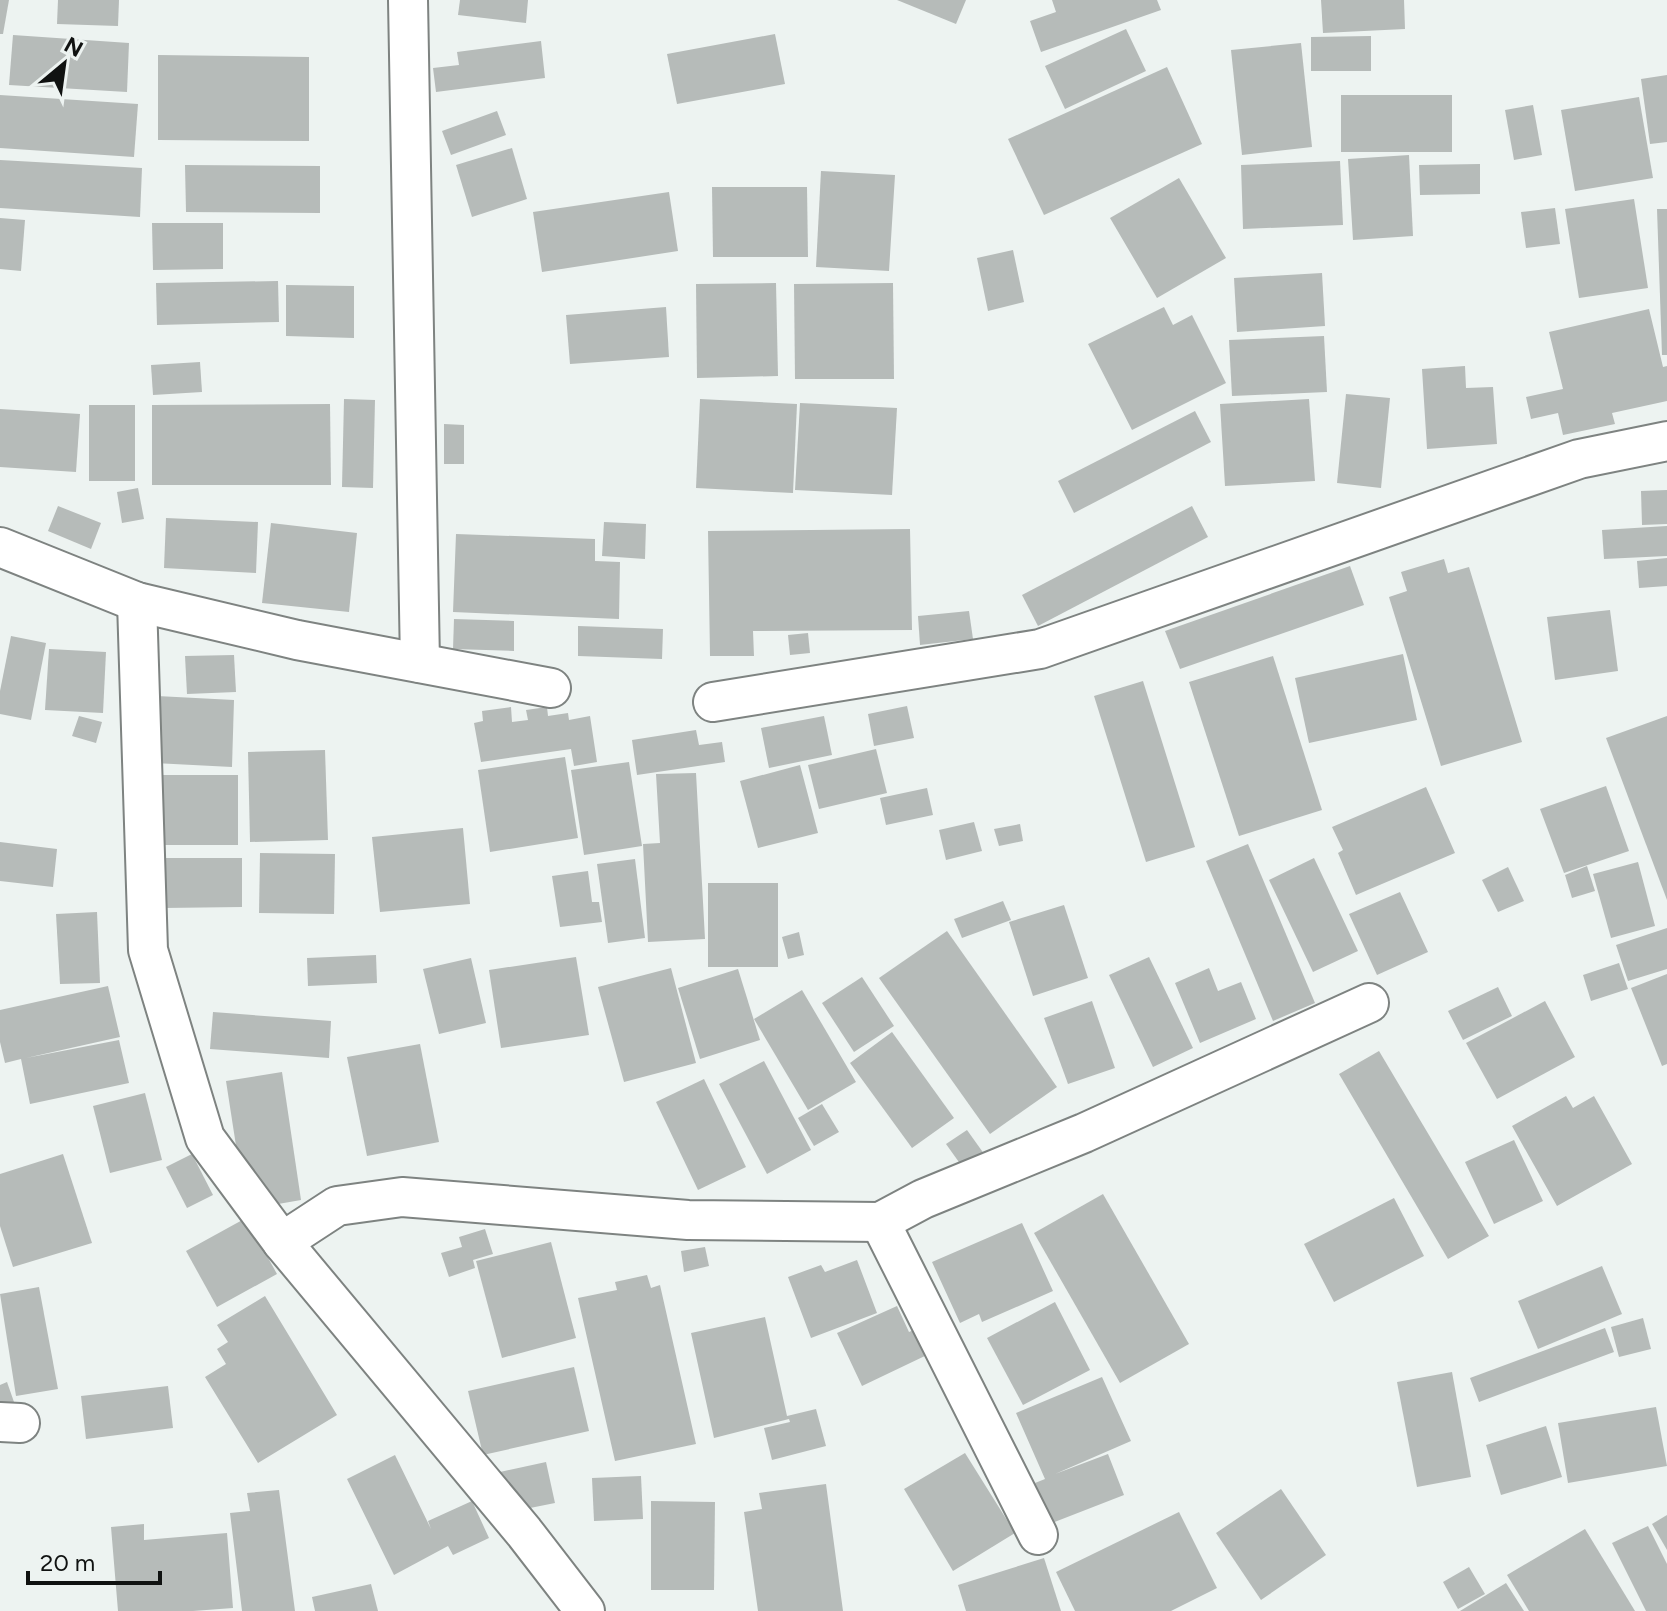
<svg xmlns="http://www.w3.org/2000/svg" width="1667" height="1611" font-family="Figtree,sans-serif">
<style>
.building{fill:#b6bbb9}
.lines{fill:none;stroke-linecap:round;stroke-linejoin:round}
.street-casing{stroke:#7e8381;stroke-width:42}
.street{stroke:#fff;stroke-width:38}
</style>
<rect width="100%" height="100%" fill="#edf3f1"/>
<g class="building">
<path d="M0 0H9L3 34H0Z"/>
<path d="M58 0H119L118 26 57 24Z"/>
<path d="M460 0H528L526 23 458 15Z"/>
<path d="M897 0H966L956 24Z"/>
<path d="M1052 0H1157L1161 10 1041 52 1030 21 1056 12Z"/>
<path d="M1321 0H1404L1405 29 1323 33Z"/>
<path d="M1126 29 1146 71 1065 109 1045 66Z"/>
<path d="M775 34 785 84 677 104 667 54Z"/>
<path d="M13 35 129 43 127 92 9 85Z"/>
<path d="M1371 36V71H1311V37Z"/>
<path d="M541 41 545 78 436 92 433 68 459 65 457 52Z"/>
<path d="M1301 43 1312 147 1242 155 1231 50Z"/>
<path d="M158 55 309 57V141L158 140Z"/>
<path d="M1167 67 1202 144 1044 215 1008 139Z"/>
<path d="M1667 75V142L1650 144 1641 79Z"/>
<path d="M0 95 138 104 134 157 0 148Z"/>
<rect x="1341" y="95" width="111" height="57"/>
<path d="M1639 97 1653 178 1575 191 1561 110Z"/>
<path d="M1533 105 1542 155 1514 160 1505 110Z"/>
<path d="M497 111 506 135 451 155 442 131Z"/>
<path d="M512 148 527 199 472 217 456 165Z"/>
<path d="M1409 155 1413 236 1353 240 1348 159Z"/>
<path d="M0 160 142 168 140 217 0 208Z"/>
<path d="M1340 161 1343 225 1243 229 1241 165Z"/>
<path d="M1480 164V194L1420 195 1419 165Z"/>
<path d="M185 165 320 166V213L186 212Z"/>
<path d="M821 171 895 175 889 271 816 267Z"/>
<path d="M1179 178 1226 258 1157 298 1110 218Z"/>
<path d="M712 187H807L808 257H713Z"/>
<path d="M669 192 678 251 542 272 533 212Z"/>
<path d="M1634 199 1648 288 1579 298 1565 209Z"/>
<path d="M1555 208 1560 244 1526 248 1521 212Z"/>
<path d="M1657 209H1667V355H1662Z"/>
<path d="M0 218 25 220 21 271 0 269Z"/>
<path d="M152 223H223V269L153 270Z"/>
<path d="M1013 250 1024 302 988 311 977 258Z"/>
<path d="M1322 273 1325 326 1237 332 1234 278Z"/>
<path d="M278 281 279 322 157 325 156 283Z"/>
<path d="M776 283 778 376 697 378 696 284Z"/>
<path d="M893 283 894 379H795L794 284Z"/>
<path d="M286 285 354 286V338L286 336Z"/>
<path d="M666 307 669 357 570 364 566 315Z"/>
<path d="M1164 307 1173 325 1192 315 1226 383 1132 430 1088 344Z"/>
<path d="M1649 309 1663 367 1667 366V401L1612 413 1615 424 1563 435 1558 413 1531 419 1526 397 1563 389 1549 332Z"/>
<path d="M1324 336 1327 392 1232 396 1229 340Z"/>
<path d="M200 362 202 392 153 395 151 365Z"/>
<path d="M1465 366 1466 388 1493 387 1497 444 1427 449 1422 369Z"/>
<path d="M1346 394 1390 398 1381 488 1337 483Z"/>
<path d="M344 399 375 400 373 488 342 487Z"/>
<path d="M700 399 797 404 793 493 696 488Z"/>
<path d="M1309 399 1315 481 1225 486 1220 404Z"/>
<path d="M800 403 897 408 892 495 795 490Z"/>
<path d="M330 404 331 485H152V405Z"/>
<rect x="89" y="405" width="46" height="76"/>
<path d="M0 409 80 414 76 472 0 467Z"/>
<path d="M1195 411 1211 442 1074 513 1058 481Z"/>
<path d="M444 424 464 425V464H444Z"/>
<path d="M138 488 144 519 122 523 117 492Z"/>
<path d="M1667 490V524L1642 525 1641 491Z"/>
<path d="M58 506 101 523 91 549 48 531Z"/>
<path d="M1192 506 1208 537 1038 626 1022 595Z"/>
<path d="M166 518 258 522 256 573 164 568Z"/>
<path d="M604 522 646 524 645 559 602 556Z"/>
<path d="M271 523 357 533 349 612 262 603Z"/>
<path d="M1667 526V556L1604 559 1602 530Z"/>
<path d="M910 529 912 630 753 631 754 656H710L708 531Z"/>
<path d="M456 534 595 539V561L620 562 619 619 453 612Z"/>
<path d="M1667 558V586L1639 588 1637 561Z"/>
<path d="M1444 559 1448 573 1469 567 1522 742 1441 766 1389 597 1407 591 1401 572Z"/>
<path d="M1350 566 1364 605 1180 669 1165 631Z"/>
<path d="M1610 610 1618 671 1555 680 1547 617Z"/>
<path d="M969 611 973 639 920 645 918 616Z"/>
<path d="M454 619 514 621V651L453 649Z"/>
<path d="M578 626 663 629 662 659 578 656Z"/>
<path d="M808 633 810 653 790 655 788 635Z"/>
<path d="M11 636 46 643 31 720 0 714V691Z"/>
<path d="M49 649 106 652 103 713 45 710Z"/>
<path d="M1403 654 1417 720 1309 743 1295 678Z"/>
<path d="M234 655 236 692 187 694 185 656Z"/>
<path d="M1273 656 1322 810 1239 836 1189 682Z"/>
<path d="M1143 681 1195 847 1146 862 1094 696Z"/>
<path d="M157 696 234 700 232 767 154 763Z"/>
<path d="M907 706 914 738 874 746 868 714Z"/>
<path d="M511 707 512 722 528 720 526 710 547 707 548 716 568 713 569 720 590 716 597 762 574 766 571 749 481 762 474 723 483 721 482 711Z"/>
<path d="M79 716 102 722 96 743 72 736Z"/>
<path d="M824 716 832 755 769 768 761 728Z"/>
<path d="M1667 716V900L1606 738Z"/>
<path d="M696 730 699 745 722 742 725 762 637 775 632 740Z"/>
<path d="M876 749 887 793 819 809 808 765Z"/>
<path d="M325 750 328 840 250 842 248 752Z"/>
<path d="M565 757 578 838 490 852 478 770Z"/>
<path d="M629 762 642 846 584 855 571 770Z"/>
<path d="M800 765 818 833 758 848 740 781Z"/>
<path d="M696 773 705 939 648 942 643 844 660 843 656 774Z"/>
<path d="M160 775H238V845H161Z"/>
<path d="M1606 786 1629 851 1564 873 1540 809Z"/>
<path d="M1426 787 1455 853 1356 895 1338 853 1343 850 1332 827Z"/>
<path d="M927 788 933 815 886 825 880 798Z"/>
<path d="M974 822 982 851 946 860 939 830Z"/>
<path d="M1020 824 1023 841 999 846 994 829Z"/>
<path d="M463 828 470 904 380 912 372 837Z"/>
<path d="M0 842 57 849 53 887 0 881Z"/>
<path d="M1248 844 1315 1003 1273 1021 1206 861Z"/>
<path d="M260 853 335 854 334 914 259 913Z"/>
<path d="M163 858H242V907L163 908Z"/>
<path d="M1314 858 1358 951 1313 972 1269 880Z"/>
<path d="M635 859 645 938 608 943 597 864Z"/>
<path d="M1638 862 1655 926 1611 938 1593 874Z"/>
<path d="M1587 866 1595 891 1572 898 1565 875Z"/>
<path d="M1508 867 1524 901 1498 912 1482 880Z"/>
<path d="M588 871 592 902H599L602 922 560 927 552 876Z"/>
<rect x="708" y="883" width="70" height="84"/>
<path d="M1400 892 1428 952 1377 975 1349 914Z"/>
<path d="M1003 901 1011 920 962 938 954 919Z"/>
<path d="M1064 905 1088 978 1033 996 1009 922Z"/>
<path d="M97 912 100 983 60 984 56 914Z"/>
<path d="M1667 928V969L1628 981 1616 945Z"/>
<path d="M947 931 1057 1087 990 1134 879 978Z"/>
<path d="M799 932 804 955 788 959 782 937Z"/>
<path d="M376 955 377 983 308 986 307 958Z"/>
<path d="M576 957 589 1035 501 1048 489 970Z"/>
<path d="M1149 957 1193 1048 1153 1067 1109 975Z"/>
<path d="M471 958 486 1023 439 1034 423 969Z"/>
<path d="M1619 963 1628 989 1591 1001 1583 975Z"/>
<path d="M671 968 696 1063 624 1082 598 987Z"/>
<path d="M1209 968 1218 991 1241 982 1256 1019 1200 1043 1175 983Z"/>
<path d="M738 969 760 1040 700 1059 678 988Z"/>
<path d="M1667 974V1064L1662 1066 1631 988Z"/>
<path d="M862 977 894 1026 854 1052 822 1003Z"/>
<path d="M108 986 120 1037 26 1058 119 1040 129 1083 30 1104 21 1059 5 1063 0 1042V1010Z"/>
<path d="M1498 987 1512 1016 1463 1040 1448 1011Z"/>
<path d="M802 990 856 1082 808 1110 754 1019Z"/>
<path d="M1092 1001 1115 1068 1068 1084 1044 1018Z"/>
<path d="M1545 1001 1575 1057 1497 1099 1466 1043Z"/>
<path d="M213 1012 331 1021 329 1058 210 1049Z"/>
<path d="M892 1032 954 1118 912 1148 850 1063Z"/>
<path d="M420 1044 439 1142 367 1156 347 1057Z"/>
<path d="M1379 1051 1489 1236 1448 1259 1339 1074Z"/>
<path d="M764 1061 811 1150 767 1174 719 1084Z"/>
<path d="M282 1072 301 1200 261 1207 241 1178 226 1081Z"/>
<path d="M704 1079 746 1167 698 1190 656 1102Z"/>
<path d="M145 1093 162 1160 110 1173 93 1106Z"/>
<path d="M1566 1096 1573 1108 1594 1096 1632 1164 1557 1206 1512 1126Z"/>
<path d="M822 1104 839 1132 814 1146 798 1118Z"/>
<path d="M967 1130 987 1158 966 1172 946 1144Z"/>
<path d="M1514 1140 1543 1201 1494 1224 1465 1162Z"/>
<path d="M63 1154 92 1243 13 1267 0 1226V1174Z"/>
<path d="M192 1154 213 1195 187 1208 166 1167Z"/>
<path d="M1103 1194 1189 1344 1120 1383 1034 1233Z"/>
<path d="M1394 1198 1424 1256 1334 1302 1304 1244Z"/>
<path d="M246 1218 277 1274 217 1307 186 1251Z"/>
<path d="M1022 1223 1053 1291 982 1322 979 1314 960 1323 932 1262Z"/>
<path d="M485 1229 493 1254 473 1260 475 1268 449 1277 441 1253 462 1247 459 1237Z"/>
<path d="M551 1242 576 1338 502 1358 476 1261Z"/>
<path d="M705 1247 709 1266 684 1272 681 1251Z"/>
<path d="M857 1260 877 1313 811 1338 788 1277 821 1265 825 1272Z"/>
<path d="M1602 1266 1622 1314 1538 1349 1518 1301Z"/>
<path d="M647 1275 651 1288 660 1285 696 1444 615 1461 578 1298 617 1290 615 1282Z"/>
<path d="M39 1287 58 1389 16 1396 0 1294Z"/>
<path d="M265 1296 337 1415 258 1463 205 1377 226 1364 217 1349 228 1342 217 1325Z"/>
<path d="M1055 1302 1090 1370 1023 1405 987 1338Z"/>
<path d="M897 1306 909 1332 916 1329 929 1354 862 1386 837 1333Z"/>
<path d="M765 1317 787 1416 816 1409 826 1446 772 1460 764 1428 790 1422 789 1419 714 1438 691 1333Z"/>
<path d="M1643 1318 1651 1349 1619 1357 1611 1327Z"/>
<path d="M1605 1328 1614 1352 1479 1402 1470 1378Z"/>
<path d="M574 1367 589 1431 483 1455 468 1391Z"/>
<path d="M1452 1372 1471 1477 1417 1487 1397 1382Z"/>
<path d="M1102 1377 1131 1441 1055 1474 1108 1454 1124 1495 1052 1523 1035 1483 1045 1479 1016 1413Z"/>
<path d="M7 1382 14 1402 0 1408V1385Z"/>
<path d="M168 1386 173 1428 86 1439 81 1396Z"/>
<path d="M1656 1407 1667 1466 1568 1483 1558 1423Z"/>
<path d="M1546 1426 1562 1477 1501 1495 1486 1445Z"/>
<path d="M965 1453 1015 1533 953 1571 904 1489Z"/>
<path d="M395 1455 431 1529 428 1521 472 1501 489 1538 453 1555 448 1546 394 1575 347 1479Z"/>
<path d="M546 1462 555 1503 510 1512 500 1472Z"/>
<path d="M641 1476 643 1519 594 1521 592 1478Z"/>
<path d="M826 1484 843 1611H758L744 1512 762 1509 759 1493Z"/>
<path d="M1281 1489 1326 1555 1261 1600 1216 1533Z"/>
<path d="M279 1490 295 1611H242L230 1513 250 1511 247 1493Z"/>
<path d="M651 1501 715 1502 714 1590H651Z"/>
<path d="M1179 1512 1217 1588 1171 1611H1075L1056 1572Z"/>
<path d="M1667 1515V1550L1652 1524Z"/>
<path d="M144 1524V1540L227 1533 233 1608 193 1611H118L111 1527Z"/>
<path d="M1648 1526 1667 1564V1611H1646L1612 1543Z"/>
<path d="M1585 1529 1635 1611H1529L1507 1575Z"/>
<path d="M1044 1558 1061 1611H966L958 1585Z"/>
<path d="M1469 1567 1485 1594 1458 1609 1443 1582Z"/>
<path d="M1506 1583 1524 1611H1460Z"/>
<path d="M371 1584 378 1611H315L312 1597Z"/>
</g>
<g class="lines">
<defs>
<g id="street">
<path d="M408 0 420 663"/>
<path d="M0 547 137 602 297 640 551 688"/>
<path d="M137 602 148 950 205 1138 282 1242 524 1532 585 1611"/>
<path d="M713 702 1040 649 1579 459 1667 441"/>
<path d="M880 1222 1038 1535"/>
<path d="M282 1242 337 1206 402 1197 688 1220 880 1222 923 1199 1084 1133 1369 1003"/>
<path d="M0 1422 20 1423"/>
</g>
</defs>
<use href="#street" class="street-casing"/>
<use href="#street" class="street"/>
</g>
<g transform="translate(64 64) rotate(29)" stroke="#edf3f1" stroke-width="6" paint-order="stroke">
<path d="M0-6L14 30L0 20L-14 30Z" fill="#101211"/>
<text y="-12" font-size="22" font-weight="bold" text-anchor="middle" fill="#101211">N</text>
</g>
<path d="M28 1571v12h132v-12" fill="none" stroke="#101211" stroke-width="4"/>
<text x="40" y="1571" font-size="24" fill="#101211" stroke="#edf3f1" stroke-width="6" paint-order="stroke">20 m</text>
</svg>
